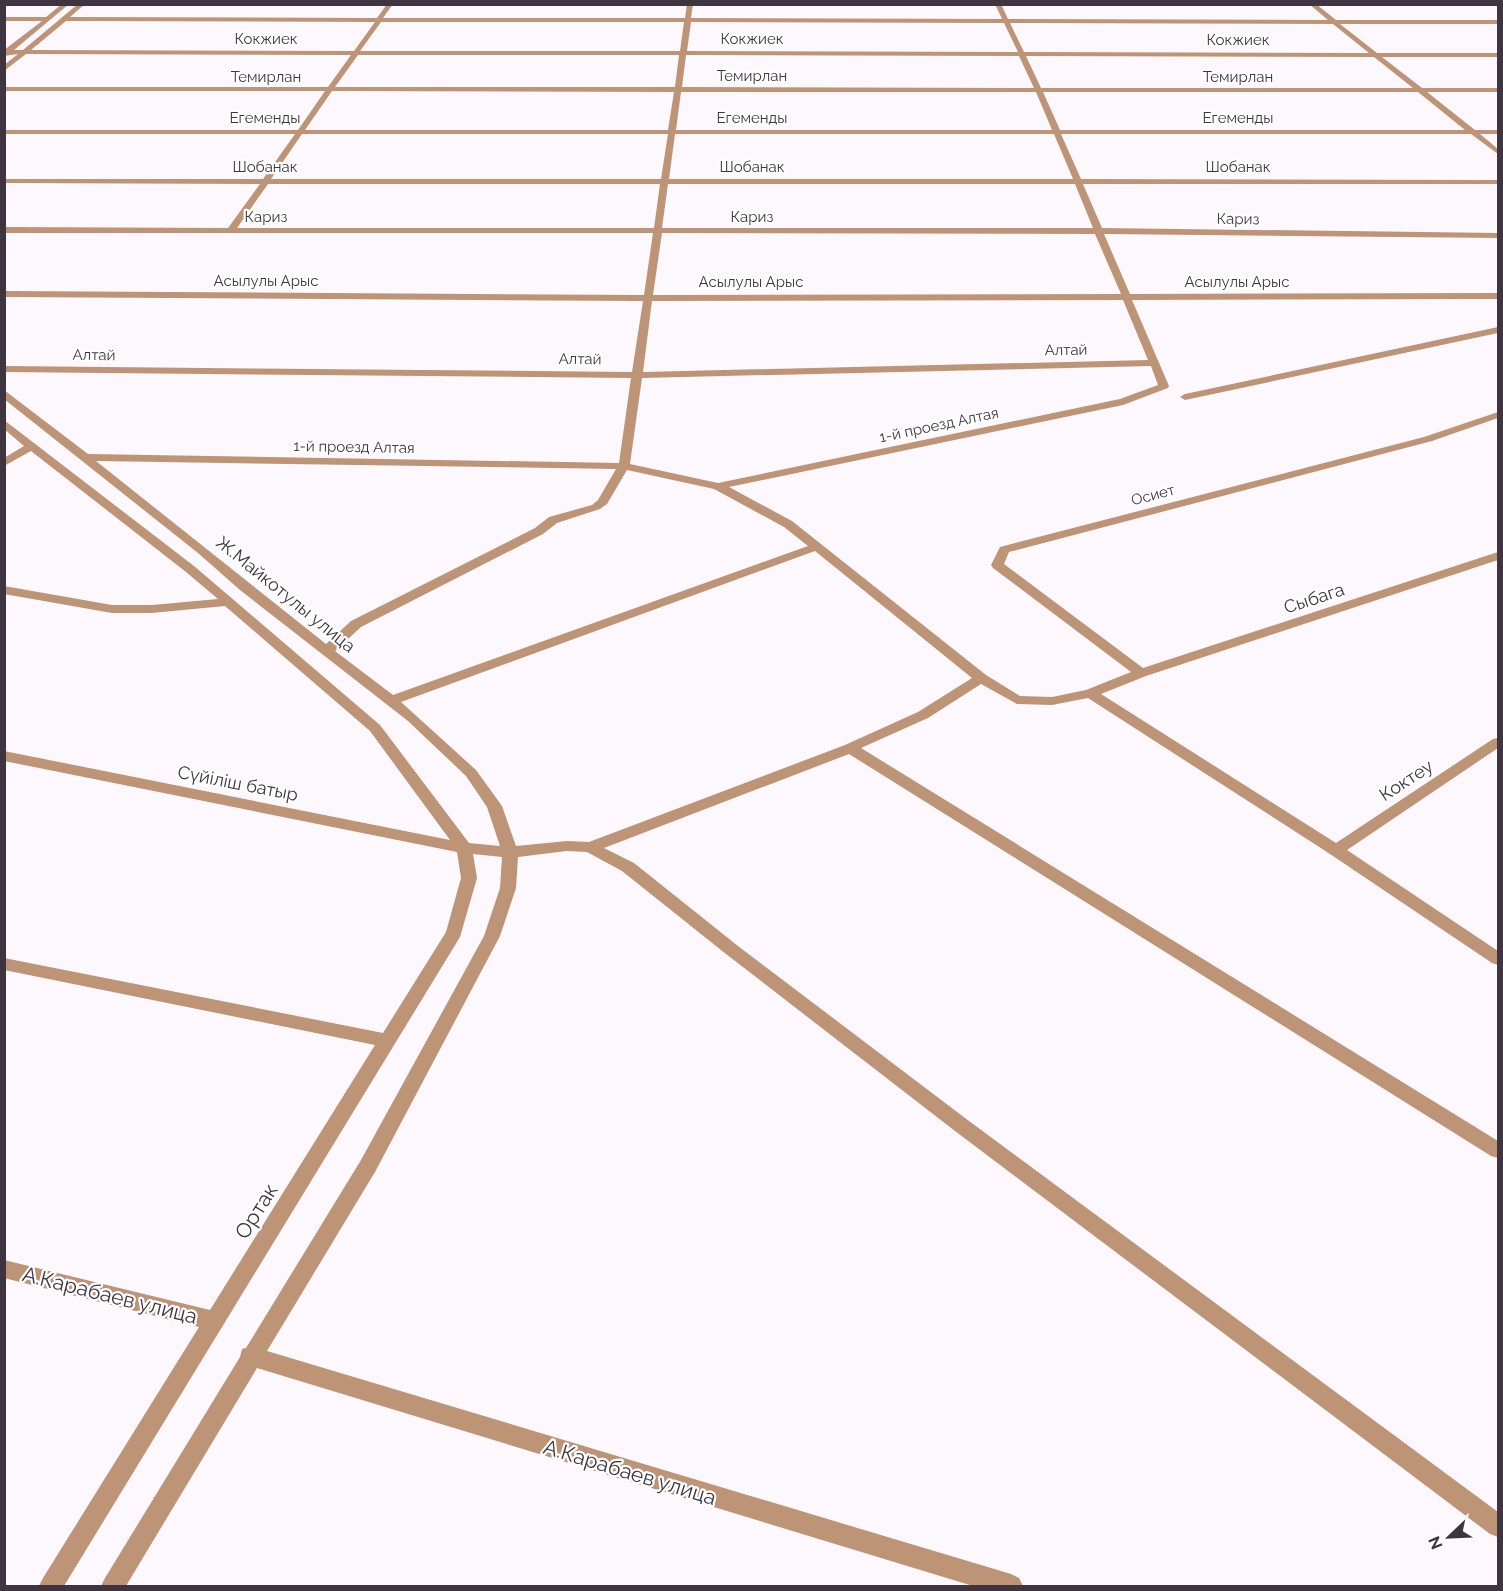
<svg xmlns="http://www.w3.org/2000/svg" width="1503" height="1591" font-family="Raleway,sans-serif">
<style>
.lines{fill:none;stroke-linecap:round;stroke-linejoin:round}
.minor{fill:#be9476;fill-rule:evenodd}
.labels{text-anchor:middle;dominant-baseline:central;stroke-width:4.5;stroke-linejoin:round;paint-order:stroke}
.far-street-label{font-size:15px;fill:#3f3540;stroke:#fff}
.street-label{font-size:18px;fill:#3f3540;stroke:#fff}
.near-street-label{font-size:21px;fill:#3f3540;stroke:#fff}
</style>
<rect width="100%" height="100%" fill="#fdf8fe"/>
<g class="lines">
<g class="minor">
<path d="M62 4H69L14 50H23L78 4H85L70 17 377 18 387 4H393L383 18H685L687 4H693L691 18 1002 19 995 4H1001L1008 19 1328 20 1309 4H1316L1336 20H1498V24H1340L1377 53H1498V57H1382L1422 88H1498V92H1427L1475 130H1498V134H1480L1498 149V154L1471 134H1061L1081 179 1498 180V184H1083L1102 228 1498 233V238L1104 234 1130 294 1498 293V299L1132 300 1169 386 1168 388 1123 405 729 487 792 521 986 675 1020 696 1052 697 1086 690 1131 672 993 568 991 565 1000 547 1424 437 1498 412V418L1432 441 1009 552 1004 564 1143 668 1498 552V560L1146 676 1101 694 1336 843 1493 739 1498 738V748L1347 850 1498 951V965L1492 963 1330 854 1088 698 1052 705 1017 704 981 684 928 718 861 748 1498 1141V1158L1491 1156 849 754 604 848 634 863 738 946 969 1121 1498 1512V1537L1490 1534 955 1131 726 954 622 871 587 852 567 851 518 857 516 888 500 936 375 1172 267 1351 1011 1574 1019 1578 1023 1586H973L257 1368 126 1586H101L105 1578 240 1357 242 1349 246 1348 361 1160 484 936 500 888 502 857 473 854 477 878 460 937 64 1586H39L43 1578 199 1327 4 1278V1260L210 1310 375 1045 4 970V958L383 1033 446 932 461 878 457 852 4 761V751L450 840 370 731 225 606 152 613H112L4 594V586L112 605H152L218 599 186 572 31 451 4 466V458L24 446 4 429V420L194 566 380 725 469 843 500 846 487 807 466 776 408 721 240 590 198 553 4 399V390L88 454 619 463 631 378 4 372V366L632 372 643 301 4 297V291L644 295 653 233H4V227L228 228 260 184 4 183V179H263L295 134H4V130H298L325 91H4V87H328L351 55 26 54 4 71V65L18 54 4 56V50L42 21H4V17H46ZM66 21 375 22 354 51 31 50ZM381 22H684L680 51H360ZM691 22 1004 23 1018 52 687 51ZM1010 23 1333 24 1369 53 1024 52ZM358 55H679L675 87H335ZM686 55 1019 56 1034 88 682 87ZM1026 56 1374 57 1413 88H1041ZM332 91 674 92 668 130H305ZM681 92H1036L1052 130H676ZM1043 92H1418L1465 130H1060ZM302 134H668L661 179H271ZM675 134H1054L1073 179H669ZM268 184H660L654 228H237ZM668 184H1075L1093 228H662ZM662 233 1095 234 1121 294 653 295ZM1123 300 1148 360 643 372 652 301ZM1151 366 1158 385 1120 399 718 483 630 464 642 378ZM96 461 616 469 598 500 592 505 549 517 535 528 351 621 326 644ZM627 470 714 489 784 527 808 546 393 695 335 651 361 627 543 534 557 523 600 509 607 504ZM815 551 972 678 918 712 845 745 589 842 567 841 516 846 502 806 476 770 401 702Z"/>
<path d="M1498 327V333L1185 400 1180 397 1185 394Z"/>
</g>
</g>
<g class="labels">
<g class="far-street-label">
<text x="266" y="39">Кокжиек</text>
<text x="752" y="39">Кокжиек</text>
<text x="1238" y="40">Кокжиек</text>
<text x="752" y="76">Темирлан</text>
<text x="266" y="77">Темирлан</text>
<text x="1238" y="77">Темирлан</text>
<text x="265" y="118">Егеменды</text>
<text x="752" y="118">Егеменды</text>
<text x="1238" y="118">Егеменды</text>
<text x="265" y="167">Шобанак</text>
<text x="752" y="167">Шобанак</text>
<text x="1238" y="167">Шобанак</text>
<text x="266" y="217">Кариз</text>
<text x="752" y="217">Кариз</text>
<text transform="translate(1238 219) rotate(1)">Кариз</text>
<text x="266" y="281">Асылулы Арыс</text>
<text x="751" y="282">Асылулы Арыс</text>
<text x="1237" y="282">Асылулы Арыс</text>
<text transform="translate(1066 350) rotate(-1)">Алтай</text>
<text transform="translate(94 355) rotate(1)">Алтай</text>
<text transform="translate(580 359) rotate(1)">Алтай</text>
<text transform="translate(939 425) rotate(-12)">1-й проезд Алтая</text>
<text transform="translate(354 447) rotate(1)">1-й проезд Алтая</text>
<text transform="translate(1153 495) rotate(-15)">Осиет</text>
</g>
<g class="street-label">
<text transform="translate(286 594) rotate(39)">Ж.Майкотулы улица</text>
<text transform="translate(1314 598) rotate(-18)">Сыбага</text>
<text transform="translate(1406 780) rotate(-33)">Коктеу</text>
<text transform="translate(238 783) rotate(11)">Сүйіліш батыр</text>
</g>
<g class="near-street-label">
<text transform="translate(256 1211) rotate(-58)">Ортак</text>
<text transform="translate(110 1295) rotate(14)">А.Карабаев улица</text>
<text transform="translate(630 1472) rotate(17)">А.Карабаев улица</text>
</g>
</g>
<rect width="1503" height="1591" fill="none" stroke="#3f3540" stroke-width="12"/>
<g transform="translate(1449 1537) rotate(247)" stroke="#ffffff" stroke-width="4.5" paint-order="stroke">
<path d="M0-4.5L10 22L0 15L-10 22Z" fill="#3f3540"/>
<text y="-9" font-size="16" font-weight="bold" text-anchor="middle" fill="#3f3540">N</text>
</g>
</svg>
